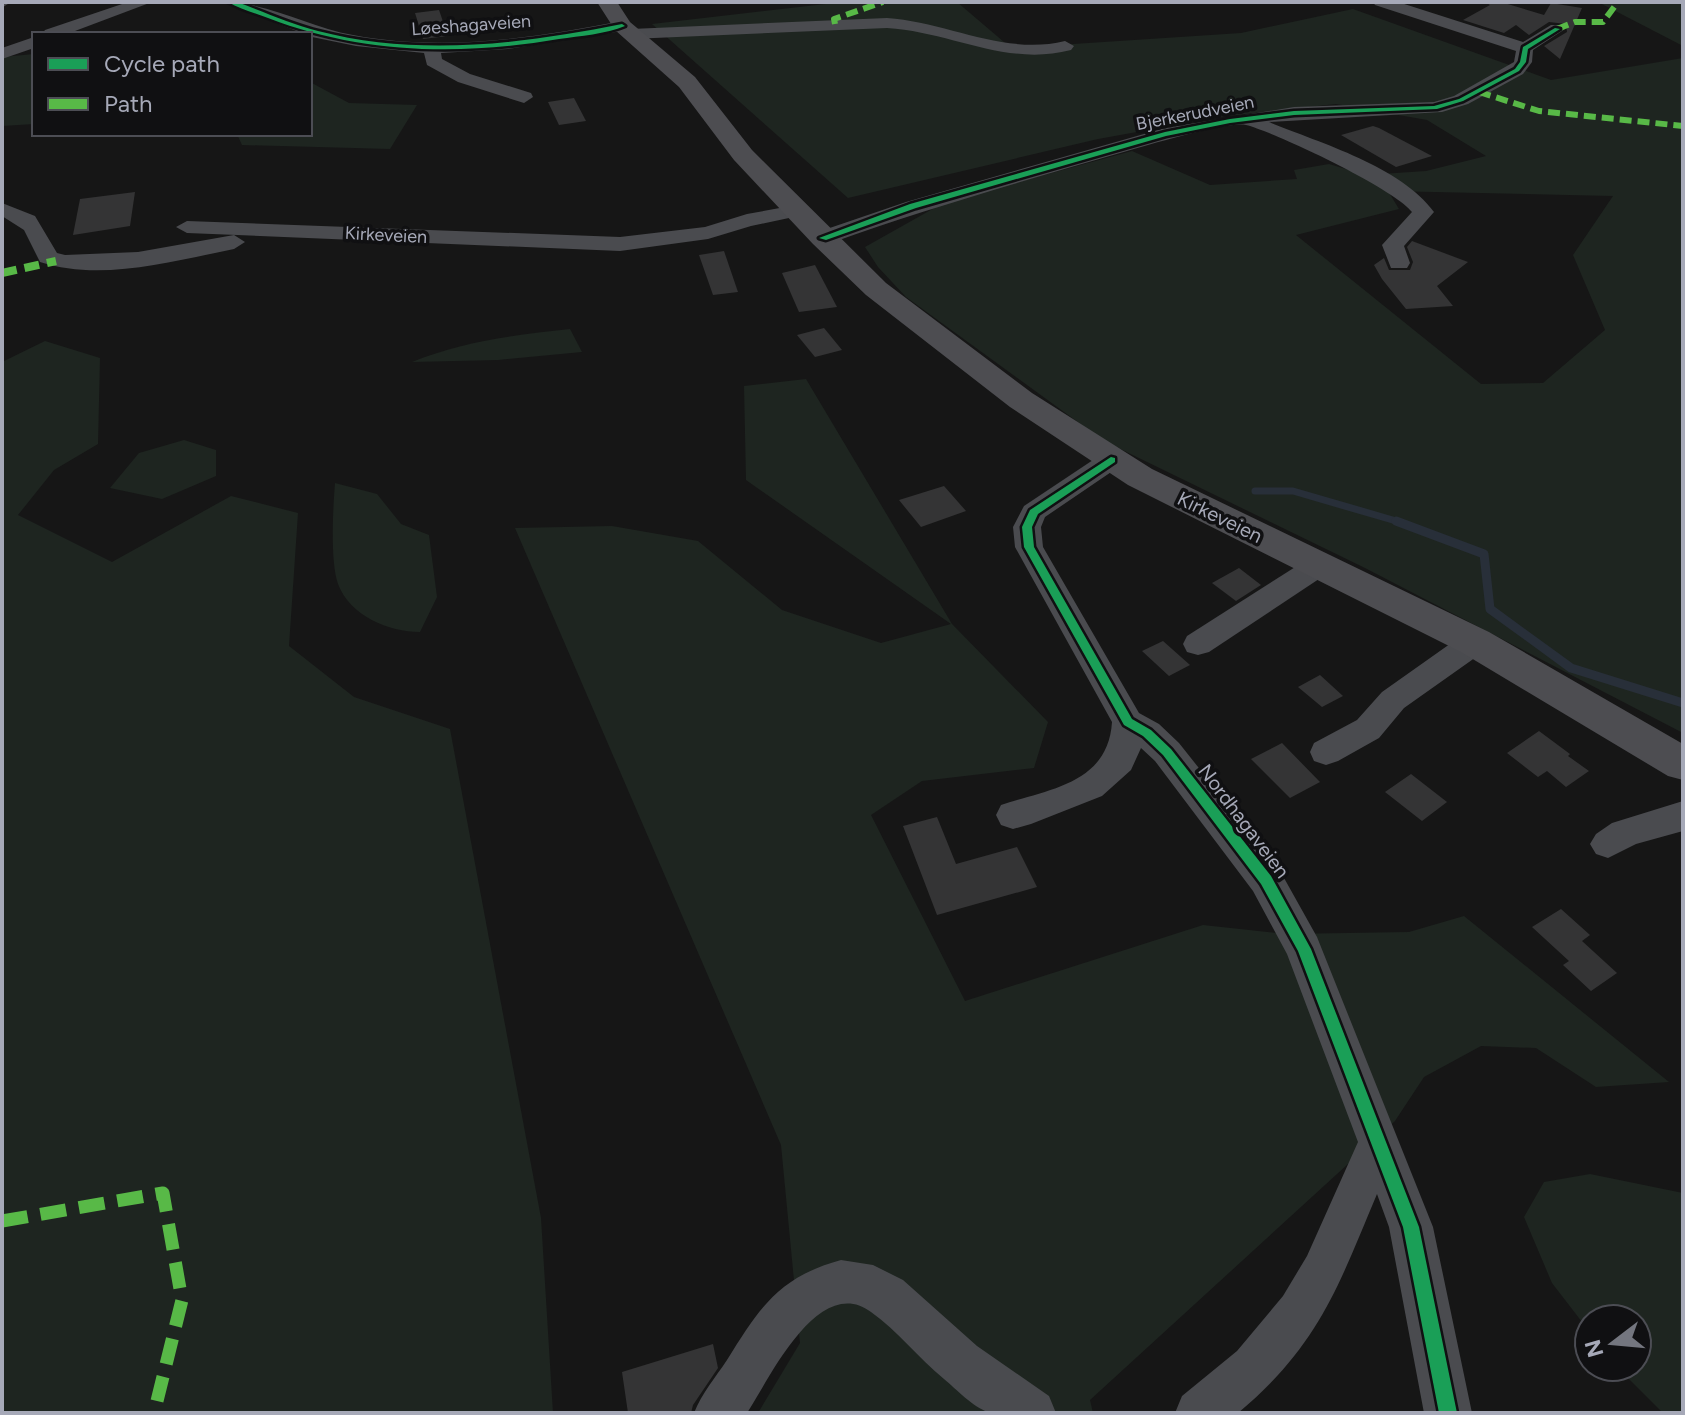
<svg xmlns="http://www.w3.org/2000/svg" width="1685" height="1415" font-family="Figtree,sans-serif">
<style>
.green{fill:#1e2520;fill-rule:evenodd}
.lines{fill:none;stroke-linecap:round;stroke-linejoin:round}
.stream-far1{stroke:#282f39;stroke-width:7}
.stream{stroke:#282f39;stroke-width:9}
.building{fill:#343435}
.minor{fill:#4a4b4f;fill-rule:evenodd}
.major{fill:#4d4d51;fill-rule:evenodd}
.quiet-far2{stroke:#58b947;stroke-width:6;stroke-dasharray:12 6;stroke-linecap:butt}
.quiet-far1{stroke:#58b947;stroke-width:8;stroke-dasharray:15 8;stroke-linecap:butt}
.quiet{stroke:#58b947;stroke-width:13;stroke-dasharray:26 13;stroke-linecap:butt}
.cycleway-casing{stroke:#101012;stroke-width:5}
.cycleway{fill:#1a9f57;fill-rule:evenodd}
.labels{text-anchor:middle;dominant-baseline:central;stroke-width:7;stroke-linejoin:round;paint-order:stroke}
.far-street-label{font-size:18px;fill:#a6a9b8;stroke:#101012}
.street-label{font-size:20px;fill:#a6a9b8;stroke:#101012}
</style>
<rect width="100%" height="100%" fill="#161616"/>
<g class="green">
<path d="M843 2H957L1011 48 1241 33 1353 9 1551 80 1683 58V733L1365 568 1104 441 906 297 878 267 865 247 945 202 1132 151 1210 185 1297 179 1294 170 1329 164 1366 175 1426 171 1486 156 1427 120 1336 104 1219 117 1098 139 848 198 652 24ZM1388 191 1613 196 1573 255 1605 330 1543 383 1481 384 1296 235 1399 209Z"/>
<path d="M1598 2H1683V46Z"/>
<path d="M34 54V124L2 126V57Z"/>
<path d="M310 82 349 103 417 105 390 149 242 145 237 134H310Z"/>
<path d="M570 329 582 352 498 360 412 362C464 341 515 335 570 329Z"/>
<path d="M45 341 100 358 98 444 54 470 18 515 112 562 231 496 298 513 289 646 354 697 450 729 541 1218 553 1413H2V362Z"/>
<path d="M806 379 952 624 1048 722 1034 768 922 781 871 815 965 1001 1203 925 1286 934 1409 932 1464 916 1669 1082 1596 1087 1536 1048 1481 1046 1424 1077 1395 1121 1090 1400 1093 1413H758L800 1343 781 1145 515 528 612 526 698 541 782 610 881 643 951 624 746 480 744 386Z"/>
<path d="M184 440 216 450V476L162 499 110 488 139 453Z"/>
<path d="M335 483 377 494 401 524 429 535 437 597 420 632C389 632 350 616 338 584 330 561 333 508 335 483Z"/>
<path d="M1590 1174 1683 1193V1413H1663L1617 1367H1637V1319H1589V1331L1552 1283 1524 1217 1544 1182Z"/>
</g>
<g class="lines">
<path class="stream-far1" d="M1255 491H1293L1403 523"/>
<path class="stream" d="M1396 521 1484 554 1490 609 1571 668 1683 703"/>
</g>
<g class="building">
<path d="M1485 2H1501L1544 15 1551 3 1582 8 1560 59 1544 46 1567 32 1566 24 1549 22 1529 35 1516 25 1504 33 1463 20 1490 5Z"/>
<path d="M439 10 448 36 423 39 415 13Z"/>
<path d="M574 98 586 121 559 125 548 102Z"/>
<path d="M1373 126 1379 128 1432 156 1396 167 1341 135Z"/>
<path d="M135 192 130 226 73 235 80 199Z"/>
<path d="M1412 241 1468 262 1437 286 1453 306 1406 309 1382 279 1374 265 1384 258 1389 270H1410L1413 262 1407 247Z"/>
<path d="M724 251 738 292 713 295 699 255Z"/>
<path d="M815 265 837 307 799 312 782 273Z"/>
<path d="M824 328 842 350 815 357 797 335Z"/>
<path d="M944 486 966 511 921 527 899 500Z"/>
<path d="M1239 568 1261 585 1236 601 1212 583Z"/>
<path d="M1163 641 1190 665 1169 676 1142 651Z"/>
<path d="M1320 675 1343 696 1322 707 1298 687Z"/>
<path d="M1539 731 1570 754 1568 756 1589 771 1566 787 1547 771 1538 777 1507 753Z"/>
<path d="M1282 743 1320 782 1290 798 1251 759Z"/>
<path d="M1411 774 1447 802 1422 821 1385 792Z"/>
<path d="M937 817 956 864 1017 847 1037 887 937 915 903 826Z"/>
<path d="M1561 909 1590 935 1582 941 1617 973 1591 991 1563 965 1569 961 1532 927Z"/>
<path d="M713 1344 718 1368 693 1405 691 1413H628L622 1372Z"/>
</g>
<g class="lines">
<g class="minor">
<path d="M2 2H11L3 7Z"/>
<path d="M128 2H152L67 34H42L45 30Z"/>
<path d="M223 2C267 2 309 27 353 35 442 52 534 38 622 21L630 26 622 31 508 49 441 53 442 59 470 74 531 93 533 97 524 103 458 82 427 65 424 53 356 46 312 37Z"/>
<path d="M1373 2H1398L1523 42 1551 25H1563L1565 29 1533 50 1532 62 1523 74 1468 104 1442 112 1269 122C1320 143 1401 166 1434 212L1404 246 1410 263 1407 268H1391L1382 245 1412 212C1395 189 1275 132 1246 125 1227 121 1149 145 1127 151 1027 180 928 208 831 243H815L812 238 815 233 906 202 1165 128 1294 107 1434 102 1454 96 1514 62 1516 51 1375 5Z"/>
<path d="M887 18C947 22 1005 56 1065 41L1074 46 1071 50C1006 67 952 32 887 28L631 39 622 34 631 29Z"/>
<path d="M34 37V48L2 59V48Z"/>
<path d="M2 203 35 216 57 253 65 255 138 252 234 235 245 242 234 249C173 261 101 282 40 262L24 230 2 216Z"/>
<path d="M796 205 803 207 806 211 803 215 751 226 708 239 620 251 187 233 176 227 187 221 620 237 705 227 747 214Z"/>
<path d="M1111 452 1120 454 1124 460 1120 466 1045 517 1041 527 1043 547 1139 713 1159 724 1179 743 1279 869 1317 937 1433 1227 1472 1413H1424L1389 1227 1377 1194C1338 1287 1319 1345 1238 1413H1175L1182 1396 1237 1351 1283 1296 1307 1256 1358 1142 1287 954 1253 891 1155 761 1141 748 1131 770 1102 796 1031 824 1013 829 1001 825 996 815 1001 805C1049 789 1108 784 1112 722L1015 547 1013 527 1024 506 1102 454Z"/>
<path d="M1321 554 1331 557 1335 564 1331 571 1209 652 1198 655 1187 652 1183 644 1187 636 1311 557Z"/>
<path d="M1475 631 1486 634 1490 642 1486 650 1404 708 1379 738 1338 761 1326 765 1314 761 1310 752 1314 743 1357 720 1382 692 1464 634Z"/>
<path d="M1683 801V831L1636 844 1608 858 1596 854 1590 844 1596 834 1612 823Z"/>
<path d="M841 1260 873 1265 903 1280 977 1346 1049 1396 1056 1413C1039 1413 1002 1415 988 1412 973 1407 956 1389 944 1379 918 1358 898 1331 871 1312 818 1273 769 1380 747 1413H694C702 1393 715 1378 727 1360 760 1307 779 1277 841 1260Z"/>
</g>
<path class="major" d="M597 2H617L630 22 695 77 752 150 886 283 1032 393 1152 469 1489 632 1683 744V780L1668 776 1461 652 1128 485 1010 407 866 295 813 244 734 160 679 87 615 30Z"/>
<g class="quiet-far2">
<path d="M835 24 834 19 883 2"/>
<path d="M1557 29 1575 22H1603L1618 2"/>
<path d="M1479 92 1539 111 1683 126"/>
</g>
<path class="quiet-far1" d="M2 273 56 261"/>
<path class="quiet" d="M2 1221 163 1193 182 1300 157 1401"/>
<defs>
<g id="cycleway">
<path d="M228 2H237C264 12 290 24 318 31 418 57 522 44 622 24L625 26C606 34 580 36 559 39 461 56 361 54 268 18 255 13 240 9 228 2Z"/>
<path d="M1555 28 1560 29 1528 49 1526 62 1519 71 1463 101 1437 109 1294 115 1230 123 1166 136 916 208 826 240 819 238 910 204 1165 132 1230 119 1294 111 1434 106 1459 99 1515 69 1520 62 1523 47Z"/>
<path d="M1111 457 1115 458V462L1038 514 1032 527 1034 547 1132 719 1151 730 1171 749 1271 876 1311 949 1419 1227 1457 1413H1439L1403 1227 1298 951 1261 884 1163 755 1143 736 1124 725 1024 547 1022 527 1030 510Z"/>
</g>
</defs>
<use href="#cycleway" class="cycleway-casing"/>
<use href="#cycleway" class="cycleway"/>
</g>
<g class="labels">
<g class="far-street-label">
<text transform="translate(471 25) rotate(-4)">Løeshagaveien</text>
<text transform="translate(1195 113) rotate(-11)">Bjerkerudveien</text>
<text transform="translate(386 235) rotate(3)">Kirkeveien</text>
</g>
<g class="street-label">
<text transform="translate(1220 517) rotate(26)">Kirkeveien</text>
<text transform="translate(1244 821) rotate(53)">Nordhagaveien</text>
</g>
</g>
<rect width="1685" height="1415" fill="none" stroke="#a6a9b8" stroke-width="8"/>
<rect x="32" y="32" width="280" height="104" fill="#101012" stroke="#4c4d54" stroke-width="2"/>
<rect x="48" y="58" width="40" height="12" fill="#1a9f57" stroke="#4c4d54" stroke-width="2"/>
<text x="104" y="72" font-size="24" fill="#a6a9b8">Cycle path</text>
<rect x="48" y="98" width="40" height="12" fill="#58b947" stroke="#4c4d54" stroke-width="2"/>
<text x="104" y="112" font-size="24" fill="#a6a9b8">Path</text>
<g transform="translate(1613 1343) rotate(254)"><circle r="38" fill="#101012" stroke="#4c4d54" stroke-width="2"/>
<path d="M0-6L14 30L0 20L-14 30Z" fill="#74767f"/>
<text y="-12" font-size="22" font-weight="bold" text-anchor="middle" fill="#a6a9b8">N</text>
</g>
</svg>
